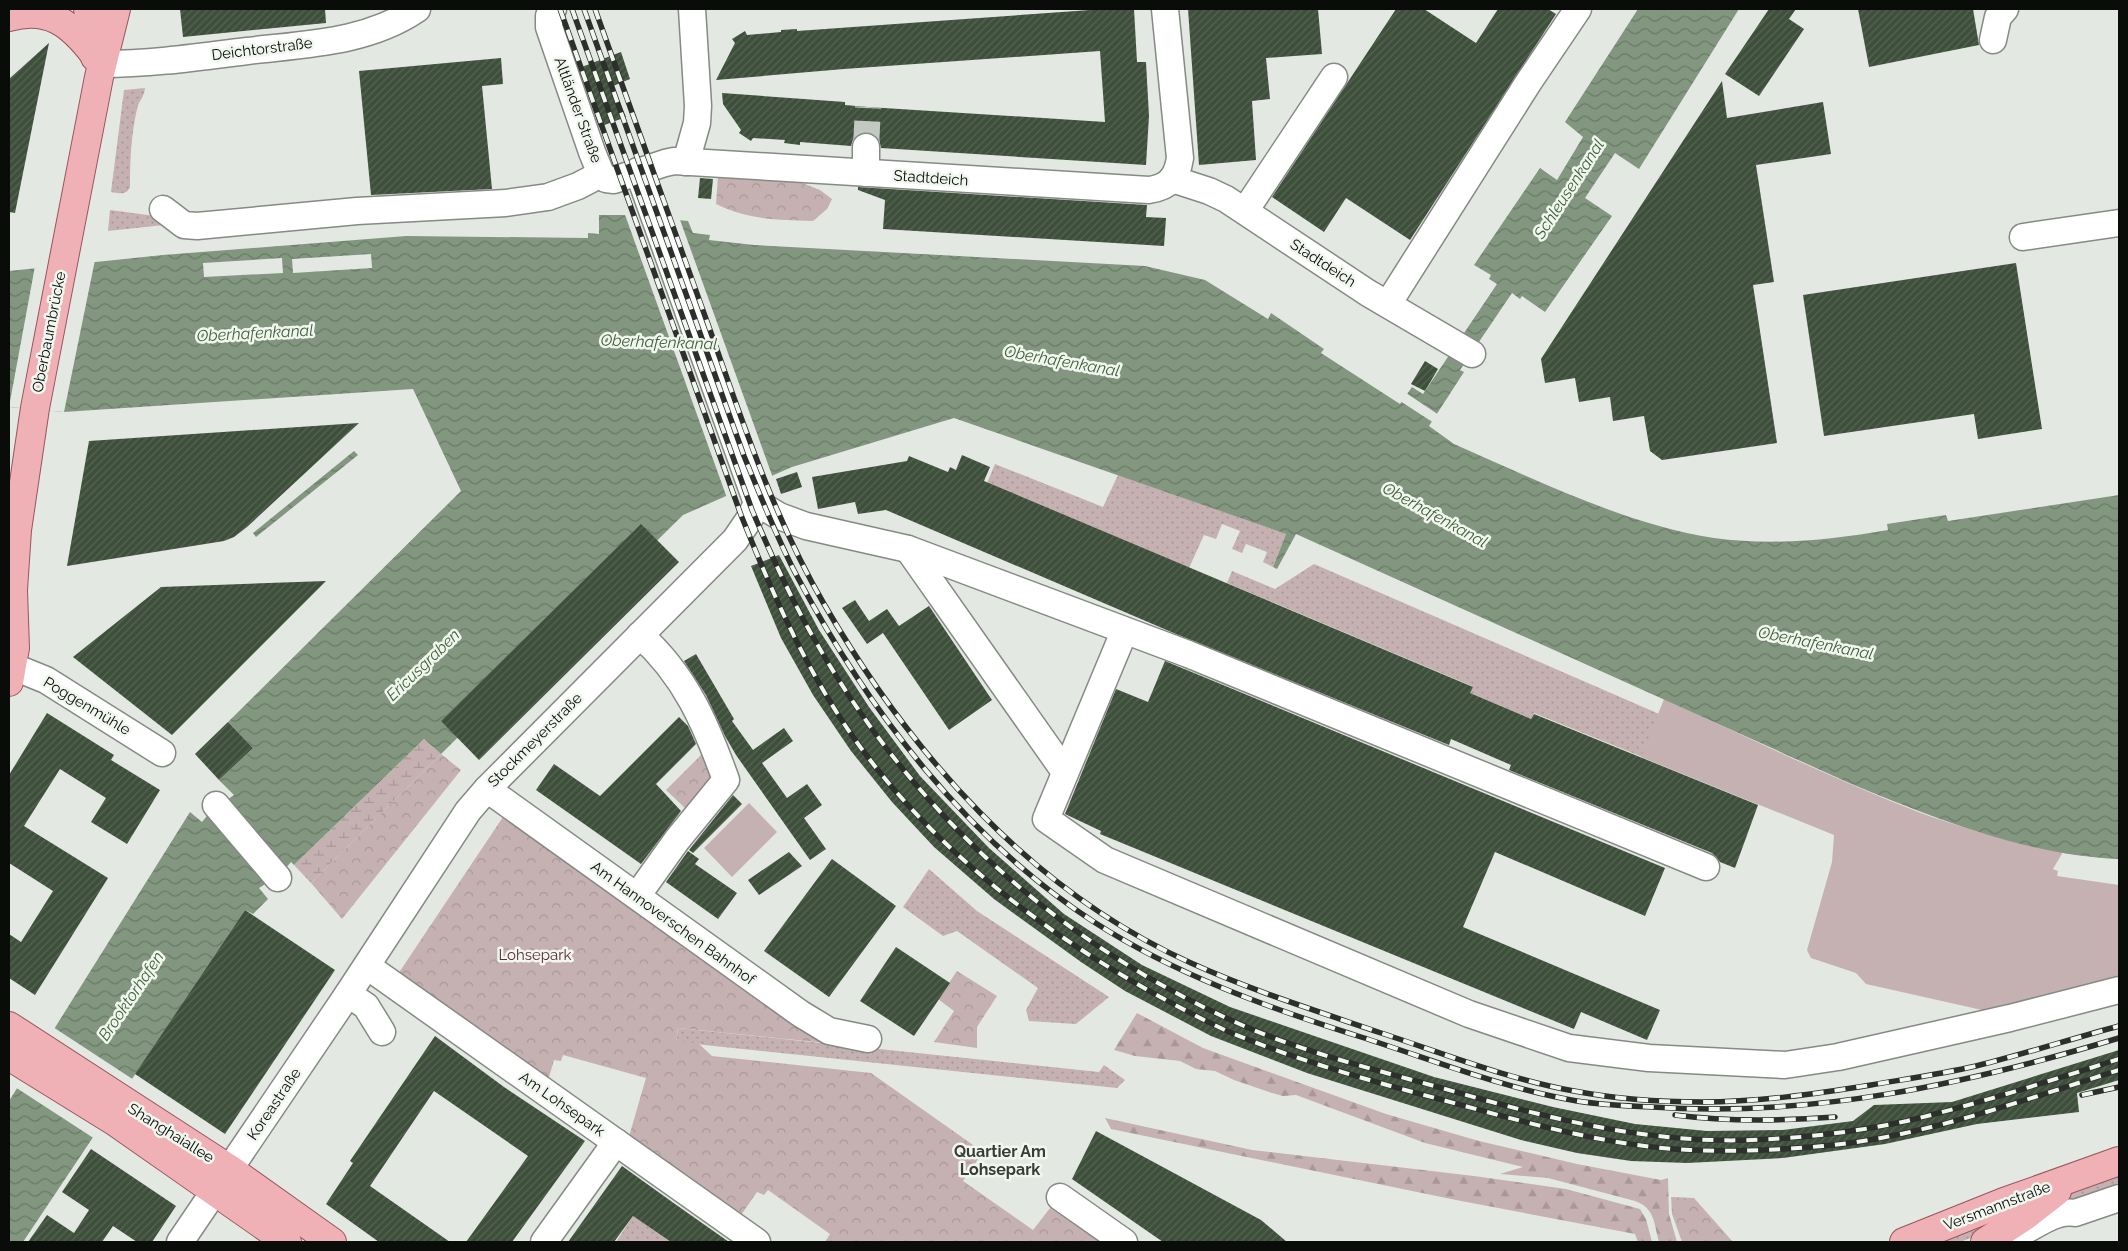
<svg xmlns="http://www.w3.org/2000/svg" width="2128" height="1251" font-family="Raleway,sans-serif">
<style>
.grass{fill:url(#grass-dots)}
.forest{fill:url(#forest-firs)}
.wetland{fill:url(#wetland-marsh)}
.park{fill:url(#park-crowns)}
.garden{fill:#c6b1b2}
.water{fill:url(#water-waves)}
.pier{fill:#e3e9e2}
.building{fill:url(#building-hatch)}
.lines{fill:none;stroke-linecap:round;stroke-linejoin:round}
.minor-tunnel{stroke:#c2c8c2;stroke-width:26;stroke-dasharray:26 13;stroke-linecap:butt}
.minor-casing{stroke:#858a84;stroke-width:29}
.major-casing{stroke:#98555b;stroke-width:30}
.minor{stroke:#fff;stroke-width:26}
.major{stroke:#efb0b6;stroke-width:28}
.rail-casing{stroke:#2c2f2c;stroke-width:5.5}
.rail{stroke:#f1f7ef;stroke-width:4;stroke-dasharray:11;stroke-linecap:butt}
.labels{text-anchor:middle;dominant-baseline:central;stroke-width:5;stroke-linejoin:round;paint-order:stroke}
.street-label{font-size:15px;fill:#0a0c0a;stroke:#f1f7ef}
.park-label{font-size:15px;fill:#5b2b30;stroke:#f1f7ef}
.water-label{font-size:16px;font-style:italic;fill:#41603b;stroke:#f1f7ef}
.neighbourhood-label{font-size:16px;font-weight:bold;fill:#393d38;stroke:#f1f7ef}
</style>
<defs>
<pattern id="grass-dots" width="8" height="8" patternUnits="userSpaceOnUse" patternTransform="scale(1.25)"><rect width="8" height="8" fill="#c6b1b2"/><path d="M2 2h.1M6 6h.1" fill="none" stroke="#a99798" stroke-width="1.8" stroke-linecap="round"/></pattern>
<pattern id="forest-firs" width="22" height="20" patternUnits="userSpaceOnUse" patternTransform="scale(1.25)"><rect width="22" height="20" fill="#c6b1b2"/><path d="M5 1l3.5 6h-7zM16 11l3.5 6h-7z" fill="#a99798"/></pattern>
<pattern id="wetland-marsh" width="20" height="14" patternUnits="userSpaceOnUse" patternTransform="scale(1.25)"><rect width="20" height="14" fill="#c6b1b2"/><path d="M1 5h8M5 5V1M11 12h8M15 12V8" fill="none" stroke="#a99798"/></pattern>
<pattern id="park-crowns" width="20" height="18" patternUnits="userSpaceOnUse" patternTransform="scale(1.25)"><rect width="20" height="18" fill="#c6b1b2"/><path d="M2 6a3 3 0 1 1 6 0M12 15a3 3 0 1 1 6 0" fill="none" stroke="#a99798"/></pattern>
<pattern id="water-waves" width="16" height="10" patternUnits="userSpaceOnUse" patternTransform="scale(1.25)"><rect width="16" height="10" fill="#839780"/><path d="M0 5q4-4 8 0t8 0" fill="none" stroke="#697a67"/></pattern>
<pattern id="building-hatch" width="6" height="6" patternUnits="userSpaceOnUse" patternTransform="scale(1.25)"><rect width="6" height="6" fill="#3e503b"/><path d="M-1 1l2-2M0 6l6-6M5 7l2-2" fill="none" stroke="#566454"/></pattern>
</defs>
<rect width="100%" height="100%" fill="#e3e9e2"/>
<g class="grass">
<path d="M145 88C144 98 139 100 137 109 131 135 130 161 130 187 126 196 119 193 111 192L124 90Z"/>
<path d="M110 210 163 217 164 225 108 231Z"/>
<path d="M995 464 1103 507 1118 475 1286 534 1273 567 1263 562 1267 552 1246 544 1242 553 1232 549 1240 531 1222 524 1216 539 1204 535 1189 568 987 483Z"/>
<path d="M1314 564 1772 763 1758 804 1534 713 1531 719 1470 693 1472 686 1227 583 1232 571 1275 589Z"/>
<path d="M929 869 977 911 1109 997 1076 1024 1029 1021 1026 1010 1038 988 957 931 943 936 903 907Z"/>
<path d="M678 1028 1099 1072 1104 1065 1125 1080 1117 1088 676 1042Z"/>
<path d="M2119 1171V1183L2042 1211 2065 1195Z"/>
<path d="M1996 1215 1981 1234 1960 1242H1929Z"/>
<path d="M633 1216 671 1242H616Z"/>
</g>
<g class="forest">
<path d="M1137 1013 1203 1048 1386 1114 1479 1141 1577 1164 1661 1180 1668 1178 1669 1214 1677 1242H1659C1654 1224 1655 1208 1635 1201L1548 1178 1500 1174 1523 1167 1425 1143 1296 1095 1283 1096 1272 1093 1234 1080 1215 1071 1196 1069 1180 1061 1135 1056 1114 1050Z"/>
<path d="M1105 1118 1252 1150 1474 1176 1566 1189 1640 1209 1646 1219 1652 1242H1638L1635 1234 1456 1200 1111 1129Z"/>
</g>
<path class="wetland" d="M424 739 441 754 311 883 294 865Z"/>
<g class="park">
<path d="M718 176 802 183 820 190 832 199 827 209 813 221C776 219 751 221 716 204Z"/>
<path d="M703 753 706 755 712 783 686 809 666 790Z"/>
<path d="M441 754 461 770 342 919 311 883Z"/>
<path d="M505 814 826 1043 678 1028 676 1042 698 1043 712 1056 871 1073 983 1152 963 1181 1033 1230 1054 1203 1109 1242H825L830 1234 768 1190 764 1195 757 1192 739 1218 628 1140 646 1078 563 1055 561 1061 554 1060 547 1084 396 977Z"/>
<path d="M957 971 997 996 977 1027V1048L934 1042 954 1011 938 999Z"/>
<path d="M1671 1197 1694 1198 1733 1242H1682L1672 1214Z"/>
</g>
<g class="garden">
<path d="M1664 699C1749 738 1833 779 1921 813 1967 830 2015 842 2063 852L2053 869 2058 871 2057 876 2119 885V983L2010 1010H1982L1866 984 1856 973 1811 958 1807 950 1832 862 1834 835 1641 757Z"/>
<path d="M749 803 777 832 732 877 704 848Z"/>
</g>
<g class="water">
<path d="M1638 9H1739L1639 169 1615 153 1585 198 1612 216 1545 312 1522 296 1520 299 1512 293 1460 370 1464 372 1429 426 1454 444C1534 479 1627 525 1714 538 1773 546 1830 540 1888 530L1887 524 1946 515 1948 521 2119 495V859C2025 855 1933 818 1847 782L1296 534 1277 569 1273 567 1286 534 954 418 792 467 683 515 441 754 424 739 294 865 291 862C280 875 274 879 259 888L268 899 253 914 245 910 23 1242H9V1101L190 812 202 822 211 811 234 795 219 780 253 748 228 722 461 491 413 389 64 412 9 407V271L163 255 406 236 588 238V233L599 234V215H624L688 221 693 233 710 235 709 240 754 245 1145 266 1205 280 1268 319 1271 313 1324 349 1321 353 1400 404 1412 387 1423 394 1497 284 1489 279 1491 275 1474 265 1540 168 1557 180 1583 137 1565 122Z"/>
<path d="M354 451 358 455 256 537 253 533Z"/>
</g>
<g class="pier">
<path d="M624 212 679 217 773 478 727 498Z"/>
<path d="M371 254 372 268 293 273 292 259Z"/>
<path d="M282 258 283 273 204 277 203 263Z"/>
<path d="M95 260 64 412 9 407 35 266Z"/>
<path d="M1406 393 1439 415 1434 423 1400 401Z"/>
<path d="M53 1027 134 1080 95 1139 15 1087Z"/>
</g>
<g class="building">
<path d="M180 9H325L326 23 183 37Z"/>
<path d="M1104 9H1134L1137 62H1146L1149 116 1146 165 881 148 879 139 873 134 866 132 858 134 853 139 851 146 800 142V145L784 143 785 140 753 138 751 141 739 133 741 130 723 104 722 93 845 102V105L868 107 1105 122 1100 51 844 69 716 80 735 43 732 39 745 31 747 35 781 32V30L797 29V31Z"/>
<path d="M1188 9H1318L1322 54 1266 58 1270 99 1252 101 1256 160 1199 165Z"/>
<path d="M1396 9H1424L1476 43 1498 9H1548L1556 14 1410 240 1346 198 1324 232 1272 197Z"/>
<path d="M1769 9H1796L1789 19 1804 29 1759 96 1725 74Z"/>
<path d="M1858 9H1973L1979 45 1869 67Z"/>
<path d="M49 43 15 213 9 212V79Z"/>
<path d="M621 52 630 79 613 86 626 117 599 127 579 68Z"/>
<path d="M501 58 503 84 482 86 492 189 371 195 359 71Z"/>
<path d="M1722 81 1727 118 1823 102 1831 154 1756 165 1774 282 1753 285 1777 443 1662 460 1650 451 1644 416 1613 421 1610 397 1579 402 1575 378 1545 383 1541 359Z"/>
<path d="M700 178 713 179 711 199 698 198Z"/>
<path d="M858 187 1147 205 1146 217 1166 218 1164 246 883 229 885 200 858 190Z"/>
<path d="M2016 263 2042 429 1978 439 1974 414 1824 436 1803 295Z"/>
<path d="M1425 361 1438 369 1425 391 1411 384Z"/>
<path d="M359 423 247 527 234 537 224 541 67 566 89 441Z"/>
<path d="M962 455 990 467 984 481 1473 687 1470 693 1531 719 1534 714 1758 805 1735 868 1720 862 1712 853 1509 770 1511 765 1451 739 1449 745 1176 634 886 510 858 514 855 502 818 509 812 477 907 461 909 456 948 472 950 467 956 470Z"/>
<path d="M797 472 802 487 781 494 776 479Z"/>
<path d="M641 524 679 562 479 760 441 721Z"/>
<path d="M779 555 819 630 869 707 920 776 989 848 1064 914 1142 965 1230 1007 1434 1077 1553 1107 1635 1124 1707 1131 1783 1130 1853 1121 1874 1105 1952 1102 2119 1050V1080L2077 1093 2079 1112 1977 1124 1885 1144 1783 1158 1687 1163 1631 1161 1577 1153 1521 1140 1307 1073 1211 1036 1125 991 1081 962 994 899 934 847 892 802 851 751 813 695 781 638 751 566Z"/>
<path d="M326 581 172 735 73 657 161 587Z"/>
<path d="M855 600 869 621 887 609 899 626 929 606 992 700 949 730 883 633 867 644 842 608Z"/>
<path d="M696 654 734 719 732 721 753 750 784 728 793 741 762 763 787 798 807 784 822 805 804 818 826 849 810 860 736 755 725 736 706 695 684 661Z"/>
<path d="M1165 661 1665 868 1645 916 1495 852 1463 927 1660 1010 1647 1040 1581 1012 1574 1029 1100 834 1101 831 1065 814 1116 689 1148 702Z"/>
<path d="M47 713 114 755 111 760 160 790 127 844 91 822 106 798 60 769 24 826 108 878 35 995 9 978V934L21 942 53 891 9 863V775Z"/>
<path d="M679 717 688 726 696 744 656 784 681 811 641 864 536 790 554 764 600 796Z"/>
<path d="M228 722 253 748 219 780 195 754Z"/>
<path d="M733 795 742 804 693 853 689 850Z"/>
<path d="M688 851 699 859 695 864 737 893 718 919 666 882Z"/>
<path d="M789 852 802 866 759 895 748 880Z"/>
<path d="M832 859 896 906 829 997 764 951Z"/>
<path d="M245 910 335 970 225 1134 135 1074Z"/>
<path d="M896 947 950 983 914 1036 860 1001Z"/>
<path d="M435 1036 504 1087 585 1141 512 1242H466L528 1156 434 1091 370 1186 450 1242H379L326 1204 353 1163 350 1161Z"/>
<path d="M1096 1131 1261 1220 1287 1242H1163L1072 1179Z"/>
<path d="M91 1149 176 1206 152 1242H137L113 1226 102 1242H28L47 1215 74 1233 89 1210 62 1192Z"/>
<path d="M622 1166 675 1204 729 1242H671L633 1216 614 1242H568Z"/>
</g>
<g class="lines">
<path class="minor-tunnel" d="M866 147 868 107"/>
<defs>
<g id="minor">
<path d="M553 9 549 16V27L592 152 601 174 606 179 614 180 665 163 674 161 1149 190C1169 187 1177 178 1180 158L1165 9"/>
<path d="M1993 40 1998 17 2005 9"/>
<path d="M102 64C151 64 199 57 247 51 305 44 367 43 417 9"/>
<path d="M686 162 697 123 698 106 692 9"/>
<path d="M638 171 757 503 779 516 806 526 908 549 1188 654 1706 867"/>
<path d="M866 173V147"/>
<path d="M1172 179 1209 191 1226 199 1368 293 1472 354"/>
<path d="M163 209 184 225 197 226 357 211 506 203 548 197 578 186 601 174"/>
<path d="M1245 211 1334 77"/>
<path d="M2023 237 2119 223"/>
<path d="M1388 304 1528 83 1578 9"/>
<path d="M908 549 1065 772"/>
<path d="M1124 632 1046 819 1105 860 1469 1014 1569 1048 1649 1058 1785 1065 1838 1057 2010 1018 2119 990"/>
<path d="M9 665 46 680 162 753"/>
<path d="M487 789 801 1014 829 1031 868 1039"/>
<path d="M216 805 278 878"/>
<path d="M637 896 677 840 726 780C706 724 685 675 640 635"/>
<path d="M367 966 757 1242"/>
<path d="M348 994 366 1006 382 1032"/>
<path d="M1060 1197 1124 1242"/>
<path d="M2004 1239C2029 1234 2049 1209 2075 1213L2119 1198"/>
<path d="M180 1242 348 994 468 811 487 789 735 540 750 518 757 503"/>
<path d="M544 1242 616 1142"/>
</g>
<g id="major">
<path d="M88 9 95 57"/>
<path d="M9 17C49 6 71 24 94 54"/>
<path d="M9 682 15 648 13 590 17 530 35 408 99 77 116 9"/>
<path d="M9 1026 231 1170 332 1242"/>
<path d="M9 1056 114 1121 287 1242"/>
<path d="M1904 1242 2004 1202 2119 1161"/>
<path d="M1985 1242 2025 1216 2057 1191"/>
</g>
</defs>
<use href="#minor" class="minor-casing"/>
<use href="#major" class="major-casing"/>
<use href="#minor" class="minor"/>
<use href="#major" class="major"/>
<defs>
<g id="rail">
<path d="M560 9 741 515C769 585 798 652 839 716 915 834 1031 925 1153 993 1179 1007 1206 1022 1234 1034 1300 1061 1370 1081 1439 1099 1521 1121 1605 1146 1690 1150 1734 1152 1779 1150 1823 1146 1924 1137 2023 1100 2119 1070"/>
<path d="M572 9 752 510C769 550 787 590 808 628 906 806 1050 938 1235 1022 1299 1051 1369 1068 1438 1087 1540 1116 1644 1144 1752 1140 1804 1138 1856 1132 1907 1121 1978 1104 2049 1081 2119 1059"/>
<path d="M584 9 744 456C761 497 777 539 798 578 869 711 966 839 1094 922 1176 975 1269 1008 1361 1037 1433 1060 1502 1088 1577 1101 1602 1105 1627 1106 1652 1107 1812 1118 1967 1084 2119 1038"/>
<path d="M595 9C633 116 672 223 710 330 743 423 774 518 824 604 911 754 1031 891 1191 963 1253 991 1317 1011 1381 1033 1445 1054 1508 1079 1574 1091 1616 1099 1659 1102 1702 1102 1758 1102 1815 1094 1871 1085 1906 1079 1941 1074 1976 1066 2024 1054 2071 1039 2119 1026"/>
<path d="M2082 1095 2119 1087"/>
<path d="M1675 1115C1728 1122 1782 1121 1835 1117"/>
</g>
</defs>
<use href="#rail" class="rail-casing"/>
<use href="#rail" class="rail"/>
</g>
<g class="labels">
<g class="street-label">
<text transform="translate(262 49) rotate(-7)">Deichtorstraße</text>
<text transform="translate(578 110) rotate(70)">Altländer Straße</text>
<text transform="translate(931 178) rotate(4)">Stadtdeich</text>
<text transform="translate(1323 263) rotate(33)">Stadtdeich</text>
<text transform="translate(49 332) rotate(-79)">Oberbaumbrücke</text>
<text transform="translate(87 706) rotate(31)">Poggenmühle</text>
<text transform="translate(535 740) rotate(-45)">Stockmeyerstraße</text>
<text transform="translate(673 923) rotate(36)">Am Hannoverschen Bahnhof</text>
<text transform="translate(274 1104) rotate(-56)">Koreastraße</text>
<text transform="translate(562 1104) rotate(35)">Am Lohsepark</text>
<text transform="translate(171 1133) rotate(32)">Shanghaiallee</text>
<text transform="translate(1997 1206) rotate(-21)">Versmannstraße</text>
</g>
<g class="park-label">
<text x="535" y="955">Lohsepark</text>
</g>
<g class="water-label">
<text transform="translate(1569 189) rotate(-57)">Schleusenkanal</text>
<text transform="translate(255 333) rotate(-3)">Oberhafenkanal</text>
<text transform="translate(659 342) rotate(2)">Oberhafenkanal</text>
<text transform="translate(1062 361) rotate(10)">Oberhafenkanal</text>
<text transform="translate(1435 515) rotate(29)">Oberhafenkanal</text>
<text transform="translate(1816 643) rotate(11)">Oberhafenkanal</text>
<text transform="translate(423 665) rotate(-44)">Ericusgraben</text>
<text transform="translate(131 996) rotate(-56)">Brooktorhafen</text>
</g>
<g class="neighbourhood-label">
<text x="1000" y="1151">Quartier Am<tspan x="1000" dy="18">Lohsepark</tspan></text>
</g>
</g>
<rect width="2128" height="1251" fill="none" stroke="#0a0c0a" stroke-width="20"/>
</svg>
